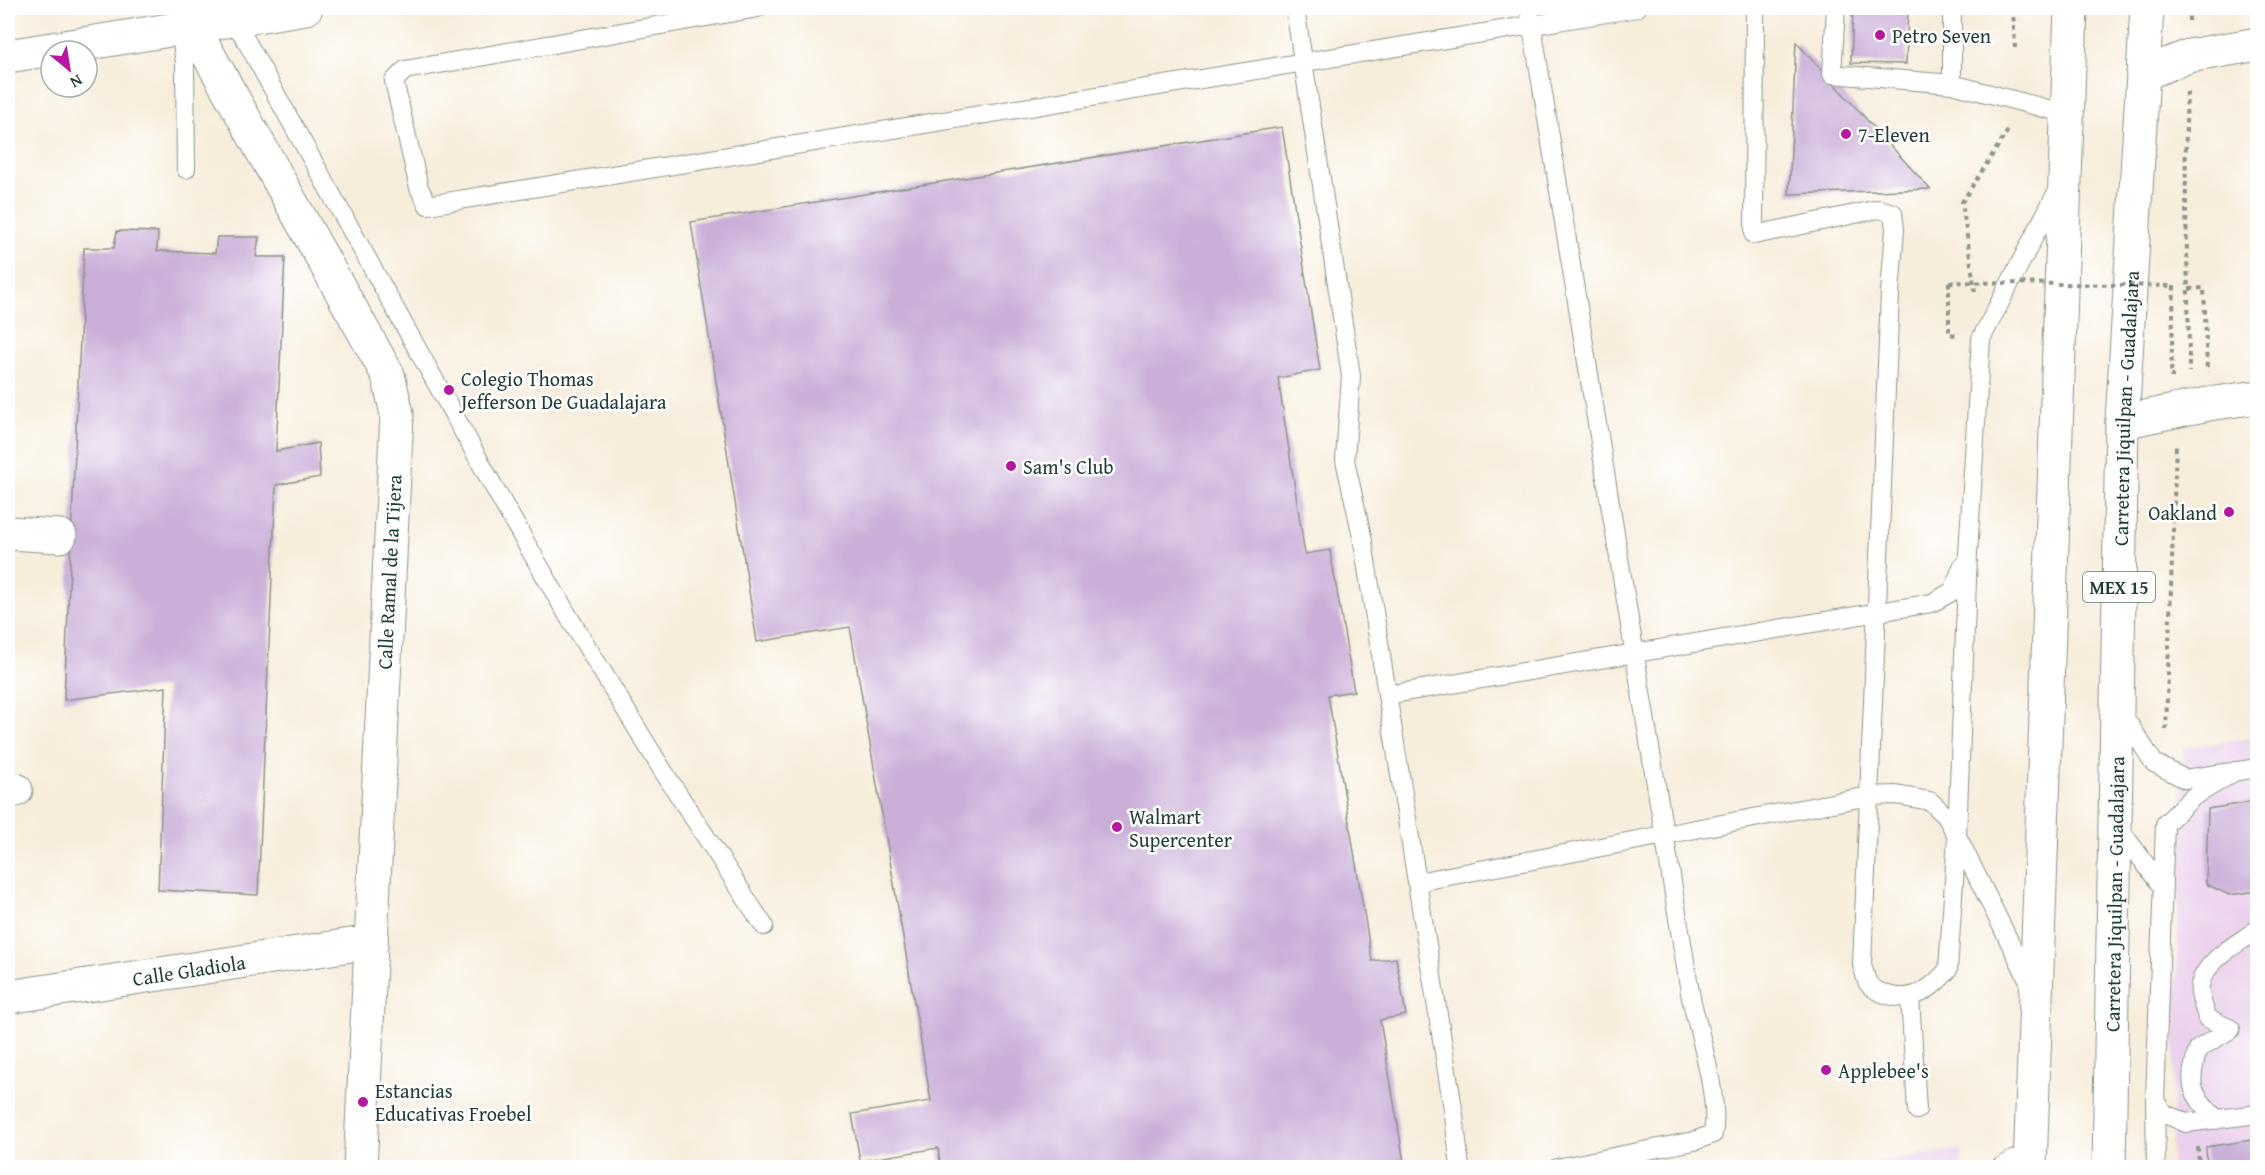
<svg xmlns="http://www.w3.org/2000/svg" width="2265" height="1175" font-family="'Gentium Book Plus',serif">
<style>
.built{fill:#ebd1ec}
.building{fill:#caafd8}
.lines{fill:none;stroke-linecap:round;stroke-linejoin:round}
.service-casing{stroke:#8b9588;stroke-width:20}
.minor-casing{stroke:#8b9588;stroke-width:35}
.secondary-casing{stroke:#8b9588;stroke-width:35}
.trunk-casing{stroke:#8b9588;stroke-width:35}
.path{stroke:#8b9588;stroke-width:4;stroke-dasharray:4.5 4.5;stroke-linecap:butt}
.service{stroke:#fff;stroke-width:18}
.minor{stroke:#fff;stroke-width:33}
.secondary{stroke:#fff;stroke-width:33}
.trunk{stroke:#fff;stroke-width:33}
.path-bridge{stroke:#8b9588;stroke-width:4;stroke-dasharray:4.5 4.5;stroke-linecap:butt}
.poi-dot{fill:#b5179e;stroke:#fff;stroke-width:2}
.labels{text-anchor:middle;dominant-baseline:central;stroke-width:5;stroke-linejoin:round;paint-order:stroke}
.shield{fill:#fff;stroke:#627771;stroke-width:1.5}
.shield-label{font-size:18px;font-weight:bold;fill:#1f3d34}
.poi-label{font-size:20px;fill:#1f3d34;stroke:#fff;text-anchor:start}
.street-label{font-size:20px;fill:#1f3d34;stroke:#fff}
</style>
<rect width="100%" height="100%" fill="#fff"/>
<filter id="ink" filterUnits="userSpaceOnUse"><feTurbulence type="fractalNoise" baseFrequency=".0167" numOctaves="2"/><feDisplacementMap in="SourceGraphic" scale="12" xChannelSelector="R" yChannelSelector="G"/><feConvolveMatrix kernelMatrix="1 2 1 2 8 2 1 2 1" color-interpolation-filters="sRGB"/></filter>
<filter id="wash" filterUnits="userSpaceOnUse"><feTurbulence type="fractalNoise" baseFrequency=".008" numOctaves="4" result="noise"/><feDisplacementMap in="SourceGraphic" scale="24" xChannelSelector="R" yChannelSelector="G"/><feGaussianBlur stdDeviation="1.35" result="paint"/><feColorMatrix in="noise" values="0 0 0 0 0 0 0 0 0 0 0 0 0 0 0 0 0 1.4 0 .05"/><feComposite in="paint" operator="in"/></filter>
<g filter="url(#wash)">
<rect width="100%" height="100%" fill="#f7eddb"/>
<g class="built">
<path d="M2257 737V1167L2171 1168 2183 748Z"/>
<path d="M1961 1149V1167H1842Z"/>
</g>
<g id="blocks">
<g class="building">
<path d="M1853 8H1908L1906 64 1851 63Z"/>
<path d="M1796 42 1930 189 1789 194Z"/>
<path d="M1282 127 1320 370 1278 378 1305 554 1330 550 1354 691 1328 695 1372 961 1396 958 1406 1015 1380 1020 1405 1168H941L938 1148 860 1161 852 1114 931 1101 850 627 757 642 691 222Z"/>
<path d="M117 231 158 232 157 251 215 253 217 237H259L256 257H285L276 451 318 443 320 477 276 485 258 895 158 890 166 687 64 700 84 248H114Z"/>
<path d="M2258 801V891L2229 895 2206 884 2208 809Z"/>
<path d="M2258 1139V1168H2207L2206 1147Z"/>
</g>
</g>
</g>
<g filter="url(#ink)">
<use href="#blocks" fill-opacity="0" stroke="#8b9588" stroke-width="1.5"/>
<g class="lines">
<defs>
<g id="service">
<path d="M758 8 405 70 394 81 419 188 428 205 1637 8"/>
<path d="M1295 8 1351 376 1345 460 1362 536 1454 1115 1460 1168"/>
<path d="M1529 8 1691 998C1699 1033 1720 1100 1713 1134L1694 1141 1557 1168"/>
<path d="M1836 8 1832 74 1952 84"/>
<path d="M1952 8V84L2067 114"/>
<path d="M233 12 234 19 504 505 567 614 663 771 764 926"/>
<path d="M180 29 185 63 186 169"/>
<path d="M1387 695 1932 603 1953 591 1962 567"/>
<path d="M2121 712 2154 763 2185 779 2258 768"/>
<path d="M2118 827 2163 888"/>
<path d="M1417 882 1869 796 1896 795 1930 801 1946 816 1957 836 1948 970C1932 988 1914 1003 1888 995 1881 993 1872 989 1868 983 1865 978 1864 970 1862 965L1890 293 1895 229 1893 213 1879 209 1754 235 1755 8"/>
<path d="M2031 985 1957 836 1968 554 1981 339 2059 188"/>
<path d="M1910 997 1917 1110"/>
<path d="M2155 1101 2165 1114 2186 1123 2258 1114"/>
<path d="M2217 1120C2191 1092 2187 1087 2198 1049L2231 1029 2207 1018C2205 1009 2198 994 2200 985 2205 960 2239 943 2258 929"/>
<path d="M1999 1168 2030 1151"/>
<path d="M2156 1168 2155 1101 2165 824 2193 797 2236 771"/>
</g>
<g id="minor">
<path d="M193 27 388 375 397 414 360 1168"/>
<path d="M2143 74 2189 56 2258 44"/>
<path d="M2122 422 2208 404 2258 397"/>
<path d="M8 533 60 536"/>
<path d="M8 789 16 790"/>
<path id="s1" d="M8 997 371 942"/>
</g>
<path id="secondary" d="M8 56 306 8"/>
<g id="trunk">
<path d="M2030 1168 2071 8"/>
<path id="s2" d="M2109 1168 2122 422 2147 8"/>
</g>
</defs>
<use href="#service" class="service-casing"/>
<use href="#minor" class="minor-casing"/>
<use href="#secondary" class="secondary-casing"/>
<use href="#trunk" class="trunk-casing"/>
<g class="path">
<path d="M2013 8 2015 48"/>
<path d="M2189 21V8"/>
<path d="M2187 92C2183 185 2189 279 2189 372"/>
<path d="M1949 282V334L1956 335"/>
<path d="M2174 286 2171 376H2174"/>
<path d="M2189 289 2204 288 2207 372"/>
<path d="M1975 292 1962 202 2009 129"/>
<path d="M2166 730 2176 444"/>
<path d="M2198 1147 2199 1168"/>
</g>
<use href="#service" class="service"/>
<use href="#minor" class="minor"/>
<use href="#secondary" class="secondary"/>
<use href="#trunk" class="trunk"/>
<path class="path-bridge" d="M1949 282 2174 286"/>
</g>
</g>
<g class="poi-dot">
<circle cx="1880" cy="35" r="6"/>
<circle cx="1846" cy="134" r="6"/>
<circle cx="449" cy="390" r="6"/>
<circle cx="1011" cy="466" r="6"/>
<circle cx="2229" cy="512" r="6"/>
<circle cx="1117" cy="827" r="6"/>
<circle cx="1826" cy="1070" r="6"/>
<circle cx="363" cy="1102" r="6"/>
</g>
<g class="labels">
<rect class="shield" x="2083" y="572" width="72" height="30" rx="4.5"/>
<g class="shield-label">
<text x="2119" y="587">MEX 15</text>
</g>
<g class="poi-label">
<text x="1892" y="35">Petro Seven</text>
<text x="1858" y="134">7-Eleven</text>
<text x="461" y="378">Colegio Thomas<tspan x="461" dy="23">Jefferson De Guadalajara</tspan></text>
<text x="1023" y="466">Sam's Club</text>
<text x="2217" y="512" text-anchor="end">Oakland</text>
<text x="1129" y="816">Walmart<tspan x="1129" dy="23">Supercenter</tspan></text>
<text x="1838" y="1070">Applebee's</text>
<text x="375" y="1090">Estancias<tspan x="375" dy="23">Educativas Froebel</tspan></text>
</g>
<g class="street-label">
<text stroke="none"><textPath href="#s2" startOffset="760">Carretera Jiquilpan - Guadalajara</textPath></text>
<text transform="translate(389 572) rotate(-87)">Calle Ramal de la Tijera</text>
<text stroke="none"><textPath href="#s2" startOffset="274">Carretera Jiquilpan - Guadalajara</textPath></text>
<text stroke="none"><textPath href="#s1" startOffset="183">Calle Gladiola</textPath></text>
</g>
</g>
<rect width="2265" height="1175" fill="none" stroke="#fff" stroke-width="30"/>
<g transform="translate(69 69) rotate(150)"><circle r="28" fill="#ffffff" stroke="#a5b1ae" stroke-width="1.5"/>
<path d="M0-4.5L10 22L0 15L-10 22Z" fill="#b5179e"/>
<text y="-9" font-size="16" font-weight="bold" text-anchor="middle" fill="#1f3d34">N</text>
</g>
</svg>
